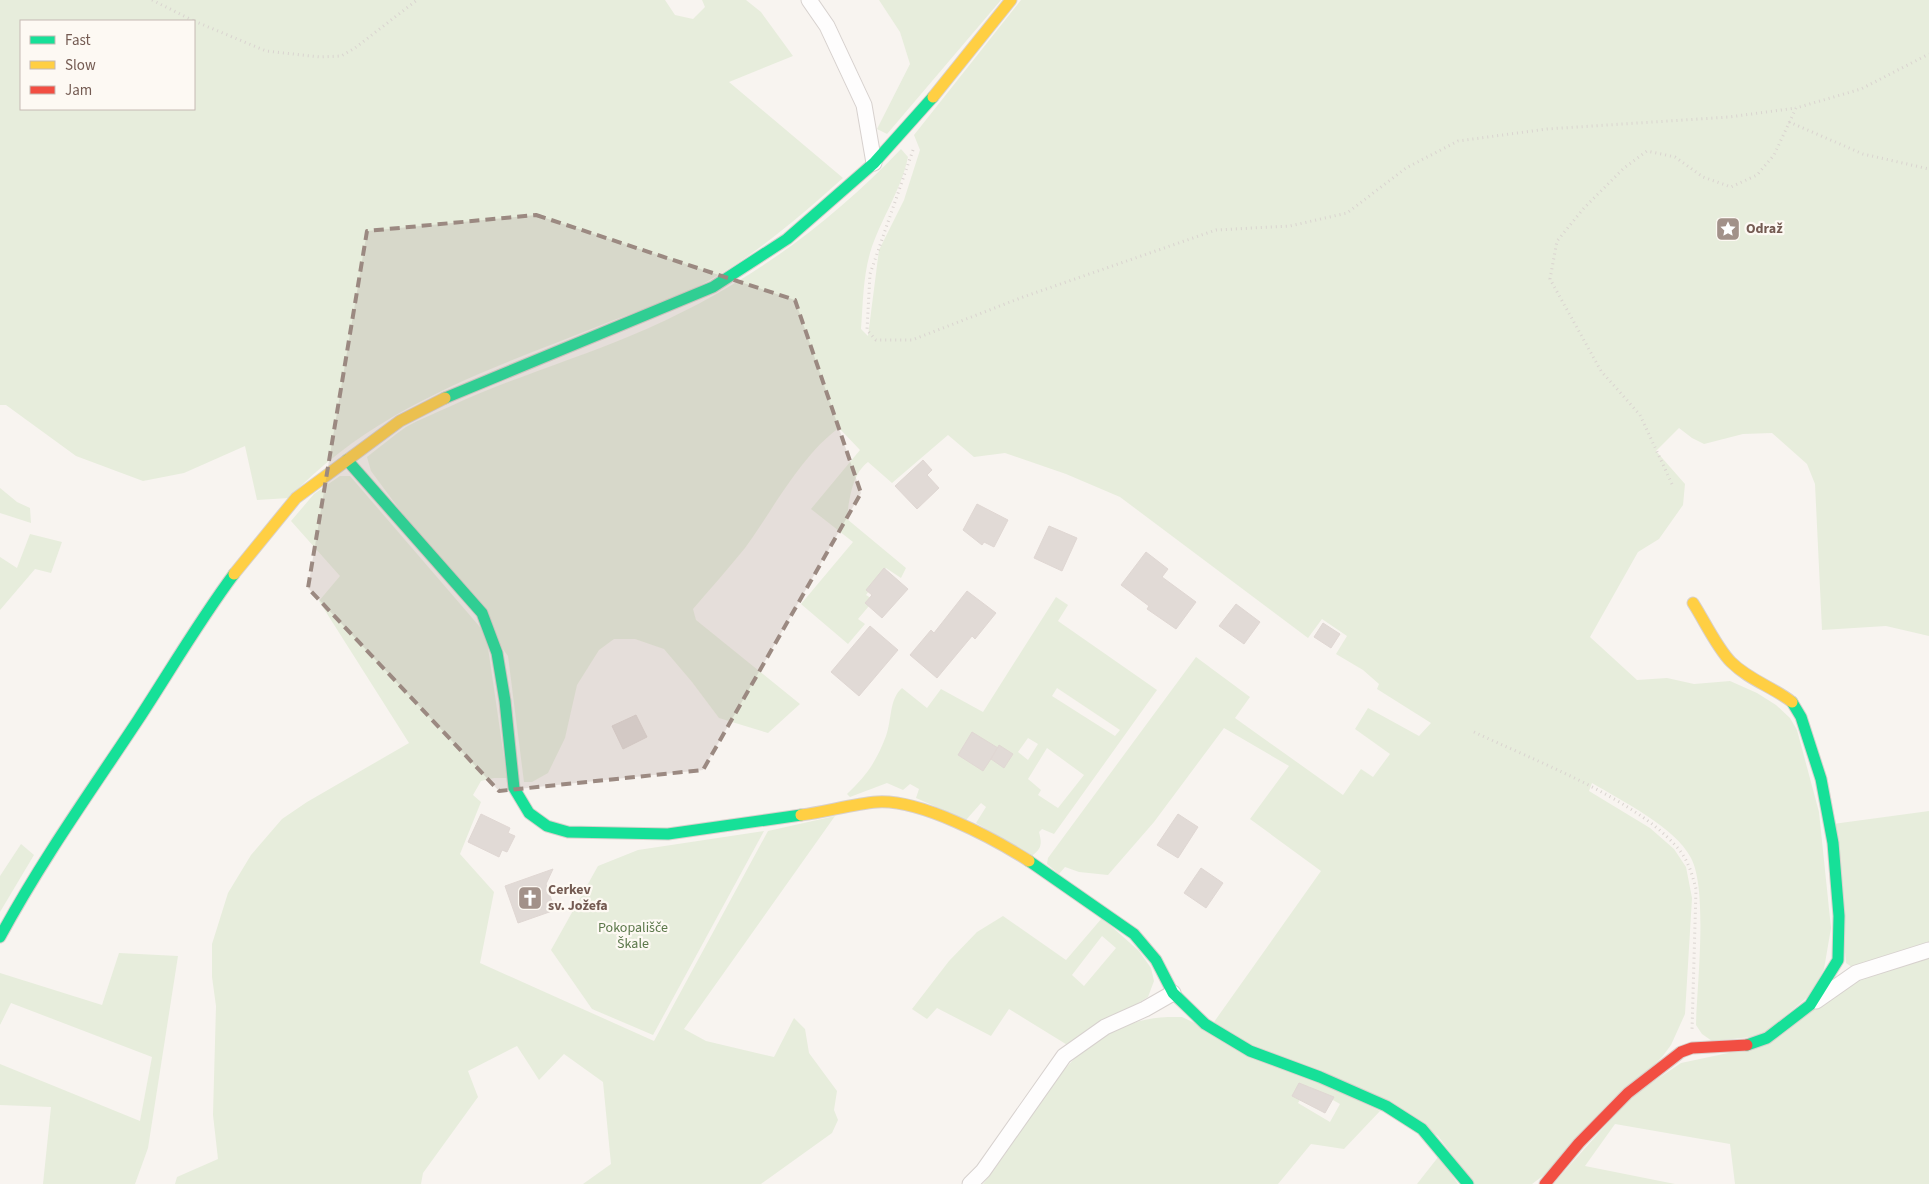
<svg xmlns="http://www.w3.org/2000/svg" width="1929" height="1184" font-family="'Source Sans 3',sans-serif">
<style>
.green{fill:#e7eddc;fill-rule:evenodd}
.building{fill:#e1dad6;stroke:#e0d7d3}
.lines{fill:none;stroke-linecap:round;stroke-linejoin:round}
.street-casing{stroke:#d7d1ce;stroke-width:17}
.fast-casing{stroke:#d8d0cc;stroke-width:13}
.slow-casing{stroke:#d8d0cc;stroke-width:13}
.jam-casing{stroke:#d8d0cc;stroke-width:13}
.path{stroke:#dad4d0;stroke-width:3;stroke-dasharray:1 4;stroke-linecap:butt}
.street{stroke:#fefdfd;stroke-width:15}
.fast{stroke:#16e098;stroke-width:11}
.slow{stroke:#ffcf43;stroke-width:11}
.jam{stroke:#f24e42;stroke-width:11}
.marked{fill:#9b8981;fill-opacity:0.2;stroke:#9b8981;stroke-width:4;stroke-dasharray:10 6;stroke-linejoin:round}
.labels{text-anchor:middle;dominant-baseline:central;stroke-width:4.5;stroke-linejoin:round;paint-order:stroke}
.poi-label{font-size:14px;font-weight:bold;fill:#745b52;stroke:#fdf9f3;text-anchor:start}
.park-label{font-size:14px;fill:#5c784b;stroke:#fdf9f3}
</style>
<rect width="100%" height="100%" fill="#f8f4f0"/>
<g class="green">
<path d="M0 0H665L675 15 693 19 705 7 702 0H746L761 12 793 56 729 82 843 178C797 219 750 260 695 288 669 301 641 310 614 320 497 367 379 403 289 498L257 500 245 446 184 473 143 481 76 456 6 405H0ZM21 21H194V109H21Z"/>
<path d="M879 0H1001L887 134 877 129 910 64 900 32Z"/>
<path d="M1021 0H1929V636L1886 626 1822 630 1815 484 1807 464 1772 433 1743 434 1704 444 1692 438 1679 428 1656 451 1685 484 1683 505 1659 539 1638 552 1590 637 1637 680 1667 678 1694 684 1730 681 1757 693 1776 705 1790 718 1797 730 1819 812 1831 928 1824 969 1810 995 1761 1036 1712 1041 1702 1034 1696 1025C1697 986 1708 890 1691 858 1675 827 1622 801 1592 783L1589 791 1650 828 1674 849 1686 867 1692 898 1685 1014 1671 1045 1662 1057 1544 1175 1532 1184H1474L1438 1136 1227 1033 1214 1022 1321 871 1250 819 1289 766 1224 728 1154 822 1108 875 1079 872 1065 867 1059 874 1047 864 1048 858 1196 657 1250 697 1235 718 1343 795 1361 769 1373 777 1390 754 1355 729 1368 708 1419 736 1431 723 1377 689 1379 684 1363 670 1336 654 1347 636 1322 619 1308 638 1120 497 1066 474 1005 453 974 457 948 435 892 483 868 462C852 474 849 500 847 519L906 568 901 578 886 568 866 595 874 600 858 619 865 624 848 644 801 604 853 542 811 509 860 450 839 428C802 454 772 511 745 548 728 569 710 589 693 609L696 620 800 704 768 733 719 718 692 682 664 649 635 639H614L599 650 577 685 565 738 548 773 532 782H524L508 656 371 471 367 457C380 447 393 436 406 427 420 419 436 413 451 406 509 379 570 361 630 336 734 293 823 231 901 149L908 157C901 191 880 220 870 253 863 278 863 303 861 329L868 336 879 250 904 200 920 150 914 135Z"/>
<path d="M340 476H350L486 634 507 778H494L481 781 473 795 481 802 460 854 494 892 480 963 654 1041 768 831 835 816 684 1029 706 1041 774 1057 794 1018 805 1029 809 1053 837 1091 834 1110 838 1120 832 1133 761 1184H583L611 1164 603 1082 564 1054 539 1080 517 1046 468 1071 478 1097 423 1173 421 1184H175L177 1177 218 1159 213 1115 216 1006 212 977V944L228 893 251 855 282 819 307 802 409 743 319 601 340 576 291 521 314 494Z"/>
<path d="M0 488 17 502 30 508 31 523 0 513Z"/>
<path d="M30 534 62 542 51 573 35 569 0 610V557L17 568Z"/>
<path d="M1056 597 1068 605 1058 621 1157 690 1054 834 1042 829 1039 832C1042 844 1042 848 1032 856L976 823 986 807 981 803 966 820 916 798 919 789 910 784 903 790 887 783 850 797 847 794C867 775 876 762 886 736 892 720 889 699 902 688L927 708 941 689 983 712ZM1057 688 1120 730 1115 736 1052 696ZM1028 738 1038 744 1028 760 1018 752ZM1047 748 1084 775 1058 808 1038 795 1041 790 1028 779Z"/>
<path d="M1929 811V944L1852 967 1846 963 1833 824Z"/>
<path d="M764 831 653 1035 592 1009 551 950 598 866 638 850Z"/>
<path d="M21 844 34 855 0 912V876Z"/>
<path d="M1003 916 1066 960 1102 918 1139 951 1151 968 1154 981 1148 997 1069 1046 1009 1009 991 1036 937 1008 927 1019 912 1009 949 961 977 932ZM1102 936 1116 948 1084 986 1072 975Z"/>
<path d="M119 953 178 956 148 1148 135 1184H43L51 1107 0 1105V1064L140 1121 152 1057 11 1003 0 1025V973L102 1005Z"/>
<path d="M1929 954V1184H1735L1730 1144 1615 1124 1585 1166 1675 1184H1553L1632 1096 1681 1063 1728 1053 1877 970Z"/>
<path d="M1168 1017H1182L1380 1111 1344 1149 1311 1144 1278 1184H983C1038 1117 1066 1022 1168 1017ZM1308 1086 1340 1104 1330 1122 1298 1103Z"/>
<path d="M1439 1156 1458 1184H1417Z"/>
</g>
<g class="building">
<path d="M923 460 932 470 927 475 939 488 917 509 895 486Z"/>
<path d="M977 504 1008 520 994 547 984 542 982 545 963 530Z"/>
<path d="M1049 526 1077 538 1062 571 1034 558Z"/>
<path d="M1146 552 1168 569 1162 577 1196 602 1176 629 1147 609 1149 606 1121 585Z"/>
<path d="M884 568 908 589 882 618 865 603 872 595 866 590Z"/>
<path d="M967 591 996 613 975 639 972 636 937 678 910 655 931 630 934 633Z"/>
<path d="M1236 604 1260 622 1244 644 1219 626Z"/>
<path d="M1323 623 1340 634 1331 648 1314 637Z"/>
<path d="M870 626 898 650 859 696 831 672Z"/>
<path d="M636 715 647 737 623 749 612 726Z"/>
<path d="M972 732 998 748 983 771 958 755Z"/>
<path d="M999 745 1013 754 1004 768 991 759Z"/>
<path d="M481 814 510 828 508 833 515 836 507 852 502 850 499 857 468 842Z"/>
<path d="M1178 814 1198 827 1178 858 1157 845Z"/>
<path d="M1201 868 1223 883 1206 908 1184 893Z"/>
<path d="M553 869 546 884 555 910 518 923 505 886Z"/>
<path d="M1299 1083 1334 1097 1325 1113 1292 1096Z"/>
</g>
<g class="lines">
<defs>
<g id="street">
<path d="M809 0 827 26 864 105 874 163"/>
<path d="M1816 1001 1856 973 1929 950"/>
<path d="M970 1184 983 1171 1064 1056 1105 1027 1145 1009 1173 993"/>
</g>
<g id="fast">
<path d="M445 398 713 287 787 239 874 163 933 97"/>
<path d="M347 460 482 613 497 653 505 701 514 788 529 813 547 826 568 832 668 834 801 815"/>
<path d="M1029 861 1134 934 1156 960 1173 993 1205 1024 1250 1051 1320 1077 1386 1106 1422 1129 1468 1184"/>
<path d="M0 937C41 861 91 791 138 720 170 671 199 621 234 574"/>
<path d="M1747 1045 1767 1038 1810 1005 1838 960 1839 916 1833 843 1821 779 1801 717 1792 702"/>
</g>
<g id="slow">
<path d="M933 97 1011 0"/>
<path d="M234 574 296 498 400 421 445 398"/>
<path d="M1693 603C1704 620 1717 648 1731 662 1749 680 1773 687 1792 702"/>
<path d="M801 815C826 812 852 804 877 802 920 799 993 838 1029 861"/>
</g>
<path id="jam" d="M1545 1184 1579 1143 1628 1093 1681 1052 1692 1048 1747 1045"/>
</defs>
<use href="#street" class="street-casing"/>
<use href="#fast" class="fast-casing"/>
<use href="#slow" class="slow-casing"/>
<use href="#jam" class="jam-casing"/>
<g class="path">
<path d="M152 0 194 21"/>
<path d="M194 21 266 51 320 57 341 56 355 48 417 0"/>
<path d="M1789 122 1863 154 1929 169"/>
<path d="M913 150 870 274 867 330 876 340H912L1023 297 1216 230 1290 226 1347 213 1406 168 1458 141 1547 129 1729 117 1796 108"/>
<path d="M1672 484 1640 415 1601 371 1550 279 1557 241 1584 208 1624 168 1647 151 1675 157 1703 177 1731 187 1757 175 1774 155 1796 108 1861 89 1929 54"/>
<path d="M1474 732C1533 760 1632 797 1675 845 1687 857 1692 873 1696 889L1692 1030"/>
</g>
<use href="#street" class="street"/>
<use href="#fast" class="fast"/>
<use href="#slow" class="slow"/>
<use href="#jam" class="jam"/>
</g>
<path class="marked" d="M536 215 795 300 861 493 703 770 499 791 308 588 367 231Z"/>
<defs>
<symbol id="sight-square" viewBox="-11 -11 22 22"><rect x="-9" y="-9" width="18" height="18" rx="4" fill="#a29189" stroke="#fdf9f3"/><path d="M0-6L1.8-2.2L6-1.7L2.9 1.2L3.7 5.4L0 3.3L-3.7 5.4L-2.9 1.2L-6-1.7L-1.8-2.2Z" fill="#fff"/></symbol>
<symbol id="church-square" viewBox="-11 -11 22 22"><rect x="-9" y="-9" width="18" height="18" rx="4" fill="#a29189" stroke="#fdf9f3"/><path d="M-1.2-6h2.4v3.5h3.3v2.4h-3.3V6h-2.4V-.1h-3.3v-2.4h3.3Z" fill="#fff"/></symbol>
</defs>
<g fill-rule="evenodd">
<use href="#sight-square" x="1714" y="215" width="28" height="28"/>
<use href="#church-square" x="516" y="884" width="28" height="28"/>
</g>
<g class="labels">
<g class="poi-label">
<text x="1746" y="229">Odraž</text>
<text x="548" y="890">Cerkev<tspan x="548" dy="16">sv. Jožefa</tspan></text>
</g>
<g class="park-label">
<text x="633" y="928">Pokopališče<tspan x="633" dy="16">Škale</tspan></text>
</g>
</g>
<rect x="20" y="20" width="175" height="90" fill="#fdf9f3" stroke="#c6bab3"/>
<rect x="30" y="36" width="25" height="8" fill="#16e098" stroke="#c6bab3"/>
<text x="65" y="45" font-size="15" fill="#745b52">Fast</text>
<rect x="30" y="61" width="25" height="8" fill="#ffcf43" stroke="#c6bab3"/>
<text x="65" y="70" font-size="15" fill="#745b52">Slow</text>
<rect x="30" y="86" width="25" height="8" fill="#f24e42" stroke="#c6bab3"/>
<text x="65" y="95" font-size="15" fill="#745b52">Jam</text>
</svg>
